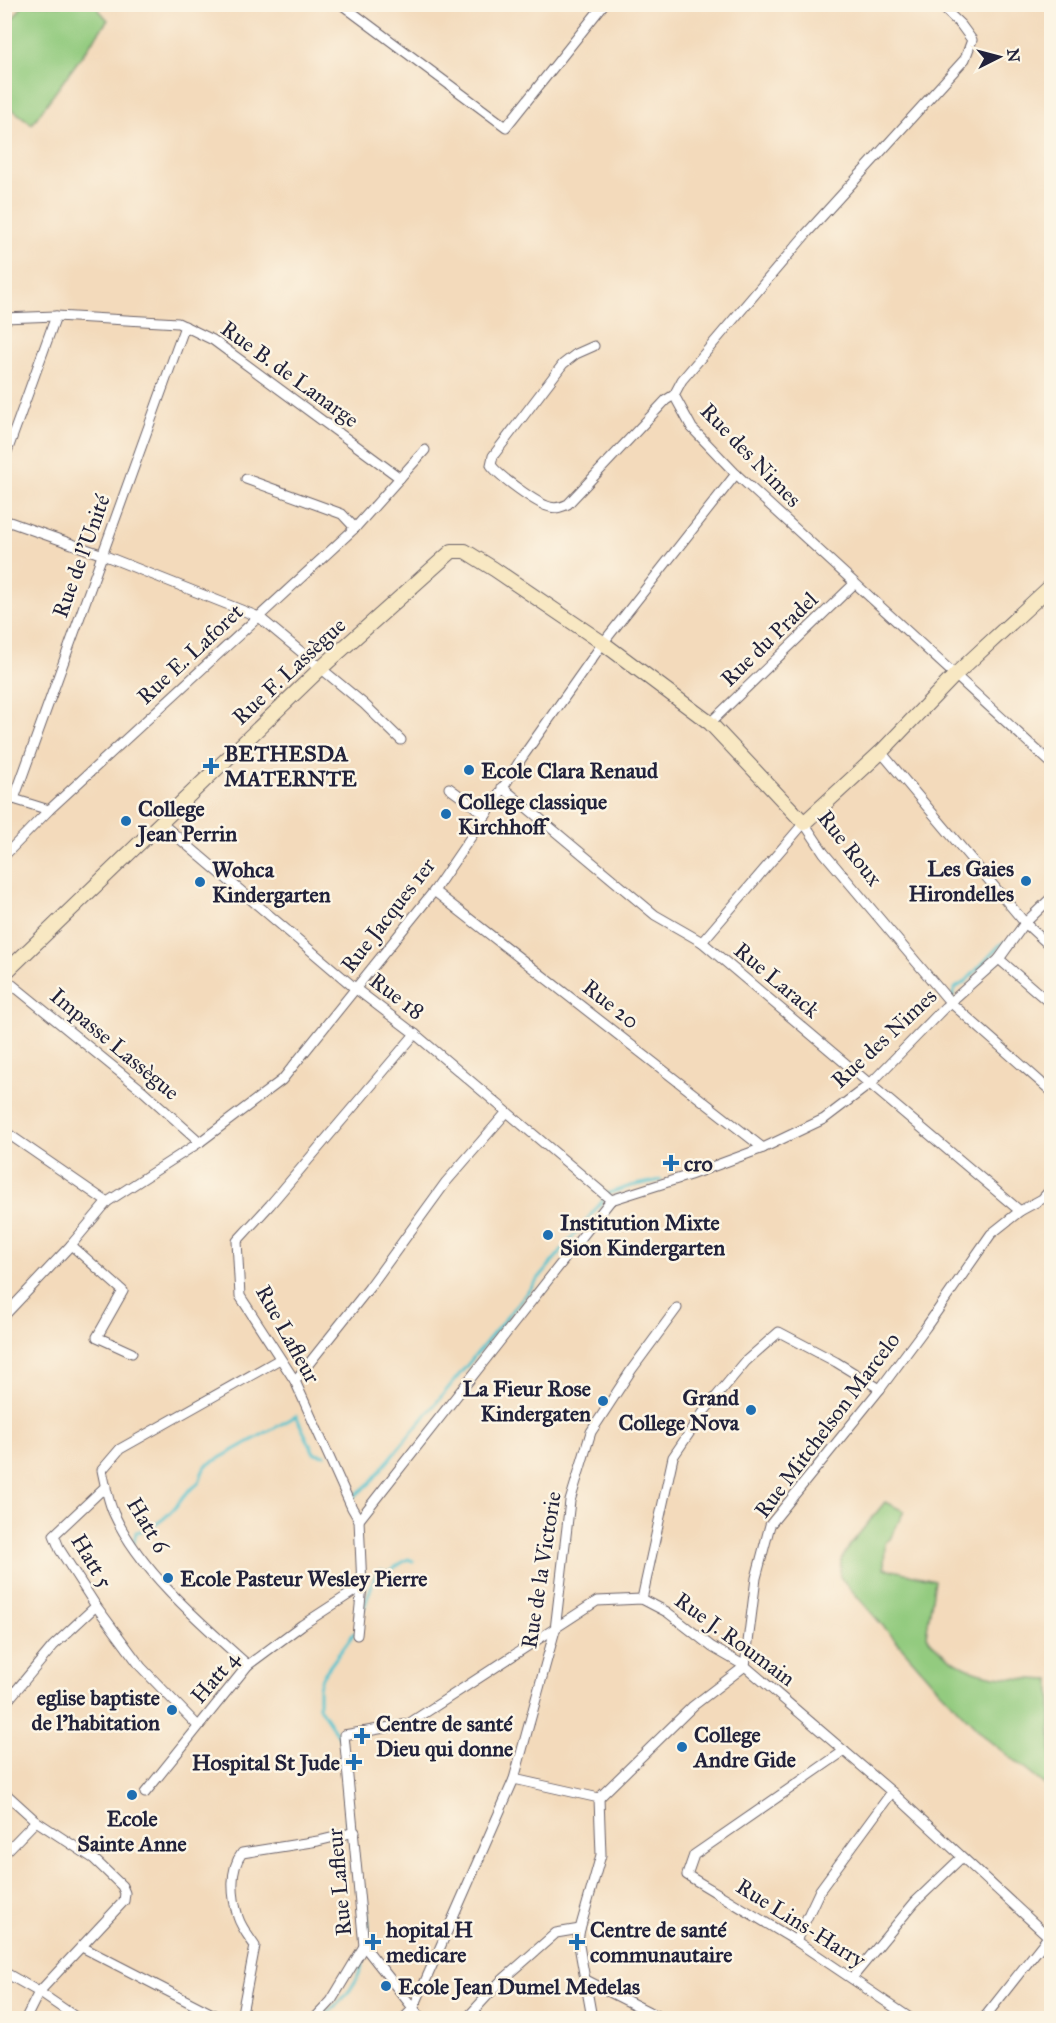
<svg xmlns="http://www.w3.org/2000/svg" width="1056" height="2023" font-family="'IM FELL Great Primer',serif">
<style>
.green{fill:#93cb7f;stroke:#5a765d;stroke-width:1.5}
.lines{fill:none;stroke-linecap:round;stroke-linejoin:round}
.stream{stroke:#55c2ce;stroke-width:3}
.street-casing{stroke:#6b6268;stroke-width:11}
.secondary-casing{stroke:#6b6268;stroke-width:16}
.street{stroke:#fff;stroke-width:9}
.secondary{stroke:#f8e8c3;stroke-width:14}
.poi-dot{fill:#1f6fb2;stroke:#fcf5e5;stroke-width:2}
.labels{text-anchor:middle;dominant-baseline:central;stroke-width:5;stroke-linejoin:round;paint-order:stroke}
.street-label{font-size:22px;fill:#22223b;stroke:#fcf5e5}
.poi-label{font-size:22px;font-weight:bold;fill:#22223b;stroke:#fcf5e5;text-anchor:start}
</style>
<rect width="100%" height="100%" fill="#fcf5e5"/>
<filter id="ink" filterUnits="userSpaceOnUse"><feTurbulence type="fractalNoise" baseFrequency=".0167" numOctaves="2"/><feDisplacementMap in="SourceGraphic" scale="12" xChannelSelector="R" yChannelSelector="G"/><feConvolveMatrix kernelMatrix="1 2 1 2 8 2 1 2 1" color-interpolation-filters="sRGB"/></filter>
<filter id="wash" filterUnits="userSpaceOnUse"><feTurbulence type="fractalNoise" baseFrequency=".008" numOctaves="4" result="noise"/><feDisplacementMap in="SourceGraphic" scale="24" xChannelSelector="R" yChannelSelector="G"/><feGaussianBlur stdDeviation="1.35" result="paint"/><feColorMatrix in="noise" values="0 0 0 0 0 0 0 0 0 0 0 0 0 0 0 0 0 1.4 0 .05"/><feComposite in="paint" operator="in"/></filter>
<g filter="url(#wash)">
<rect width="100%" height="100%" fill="#f3dabb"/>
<g class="green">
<path d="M23 5H102L98 9 108 20 32 124 5 104V29Z"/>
<path d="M885 1502 904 1511 890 1539 885 1543 884 1568 935 1580 926 1636C964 1680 999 1677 1051 1680V1790L987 1739 933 1683 840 1577 841 1560 850 1545Z"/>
</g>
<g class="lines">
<g class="stream">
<path d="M952 997 955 988 965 982 1001 944 1007 942"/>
<path d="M351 1499 370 1483 609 1193 631 1186 661 1180"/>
<path d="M134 1543 136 1532C157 1529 173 1511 185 1495 188 1490 196 1487 199 1482 202 1476 201 1471 207 1465L296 1416 314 1453 325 1455"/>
<path d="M363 1610 376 1574 381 1570 387 1572 408 1559 413 1561"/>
<path d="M341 1740 319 1707V1687L322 1677 354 1633"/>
<path d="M346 1797 347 1832"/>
<path d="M324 2014C369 1986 375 1932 362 1884"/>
</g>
</g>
</g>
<g filter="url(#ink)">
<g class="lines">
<defs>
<g id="street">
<path d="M341 4 506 127 604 4"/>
<path d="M939 4 961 25 972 40 965 59 806 234 682 380 674 395 692 428 736 474 1052 764"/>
<path d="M4 318 56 316 178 323 213 340 400 478"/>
<path d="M594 346 576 354 563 364 493 456 491 465C499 476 537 504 550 507 557 509 562 507 568 504L666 400 674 395"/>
<path d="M4 460 56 316"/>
<path d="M246 479 342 514 355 528"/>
<path d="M4 520 103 555 259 617 364 704 401 740"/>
<path d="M710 723 854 584"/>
<path d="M881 752 1025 923 1052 948"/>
<path d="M502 787 655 915 702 942 1020 1211"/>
<path d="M449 788 486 815"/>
<path d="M4 796 49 810"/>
<path d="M14 799 185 326"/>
<path d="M160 822 356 989 415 1034 611 1200"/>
<path d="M4 856 49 810 355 528 425 450"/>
<path d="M434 891 763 1148"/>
<path d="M702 942 804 823 824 853 950 1002 1052 1092"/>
<path d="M999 959 1052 1005"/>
<path d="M4 978 143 1091 200 1142"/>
<path d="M4 1131 107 1202"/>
<path d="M611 1200 690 1175 763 1148 824 1119 870 1084 945 1007 999 959 1025 923 1052 897"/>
<path d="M71 1245 123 1291 97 1337 132 1353"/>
<path d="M4 1316 71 1245 107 1202 200 1142 282 1080 434 891 486 815 521 759 603 643 736 474"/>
<path d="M295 1381 369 1288 446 1182 506 1113"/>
<path d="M106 1486 54 1535 60 1550 96 1606 141 1667 198 1726"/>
<path d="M359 1520 611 1200"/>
<path d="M642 1599 673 1457 705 1410 746 1361 779 1332 836 1362 880 1389"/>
<path d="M357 1635 362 1586 359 1520 352 1508 295 1381 240 1296 237 1241 270 1205 415 1034"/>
<path d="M248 1665C202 1624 140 1571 114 1514 108 1501 105 1484 102 1470L120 1449 280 1359"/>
<path d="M4 1705 53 1646 96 1606"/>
<path d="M844 1751 694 1855 687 1875 796 1941 910 2018"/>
<path d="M514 1779 599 1798 693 1706 745 1666 756 1578 770 1525 880 1389 926 1327 991 1234 1020 1211 1042 1199 1052 1188"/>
<path d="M4 1792 36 1821 94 1859 122 1886 125 1893 124 1901 39 1992 26 2018"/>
<path d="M145 1793 248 1665 302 1625 362 1586"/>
<path d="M4 1854 36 1821"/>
<path d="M796 1941 820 1890 892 1792"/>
<path d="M82 1947 220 2018"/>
<path d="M4 1972 39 1992 77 2018"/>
<path d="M852 1978 915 1902 961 1858"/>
<path d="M586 1980 661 2018"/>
<path d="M241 2018 255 1946C249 1937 241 1927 238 1917 232 1897 229 1870 242 1853L318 1841 355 1832"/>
<path d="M315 2018 331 2001 364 1946"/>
<path d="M404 2018 413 2009 514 1779 555 1630 570 1501 591 1432 632 1369 677 1308"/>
<path d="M421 2018 364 1946 344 1735 408 1724 597 1601 642 1599 667 1612 712 1647 745 1666 892 1792 1052 1940"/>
<path d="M467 2018 499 1983 556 1933 580 1929"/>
<path d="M592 2018 578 1940 580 1929 601 1855 599 1798"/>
<path d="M984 2018 1048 1937"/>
</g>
<path id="secondary" d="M4 974 320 669 452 551H465L494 569 603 643 710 723 804 823 881 752 956 674 1052 585"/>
</defs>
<use href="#street" class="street-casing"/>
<use href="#secondary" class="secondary-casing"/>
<use href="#street" class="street"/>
<use href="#secondary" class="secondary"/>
</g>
</g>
<g class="poi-dot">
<path d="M208 757h6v6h6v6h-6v6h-6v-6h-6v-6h6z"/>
<circle cx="469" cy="770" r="6"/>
<circle cx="446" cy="814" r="6"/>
<circle cx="126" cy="821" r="6"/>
<circle cx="1026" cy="881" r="6"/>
<circle cx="200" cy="882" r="6"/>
<path d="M668 1154h6v6h6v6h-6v6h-6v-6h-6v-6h6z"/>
<circle cx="548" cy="1235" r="6"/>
<circle cx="603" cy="1401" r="6"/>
<circle cx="751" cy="1410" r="6"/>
<circle cx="168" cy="1578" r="6"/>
<circle cx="172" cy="1710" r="6"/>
<path d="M359 1727h6v6h6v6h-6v6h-6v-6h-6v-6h6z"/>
<circle cx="682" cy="1747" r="6"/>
<path d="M351 1753h6v6h6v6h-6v6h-6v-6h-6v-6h6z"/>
<circle cx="132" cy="1795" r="6"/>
<path d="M370 1933h6v6h6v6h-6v6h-6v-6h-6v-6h6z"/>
<path d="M574 1933h6v6h6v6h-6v6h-6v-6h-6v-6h6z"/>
<circle cx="386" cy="1986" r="6"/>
</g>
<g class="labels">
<g class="street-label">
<text transform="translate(290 374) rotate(36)">Rue B. de Lanarge</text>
<text transform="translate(751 455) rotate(46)">Rue des Nimes</text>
<text transform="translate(81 556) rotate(-70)">Rue de l'Unité</text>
<text transform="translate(769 639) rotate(-44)">Rue du Pradel</text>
<text transform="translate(190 654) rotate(-43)">Rue E. Laforet</text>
<text transform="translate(289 671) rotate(-43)">Rue F. Lassègue</text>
<text transform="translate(850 848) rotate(52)">Rue Roux</text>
<text transform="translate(388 915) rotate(-52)">Rue Jacques 1er</text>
<text transform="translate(777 980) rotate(40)">Rue Larack</text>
<text transform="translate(397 996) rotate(37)">Rue 18</text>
<text transform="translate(611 1004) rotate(38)">Rue 20</text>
<text transform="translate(884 1038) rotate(-43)">Rue des Nimes</text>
<text transform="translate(115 1044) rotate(40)">Impasse Lassègue</text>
<text transform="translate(288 1334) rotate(61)">Rue Lafleur</text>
<text transform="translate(827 1425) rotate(-53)">Rue Mitchelson Marcelo</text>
<text transform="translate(148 1525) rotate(59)">Hatt 6</text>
<text transform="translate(92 1561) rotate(59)">Hatt 5</text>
<text transform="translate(541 1570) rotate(-81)">Rue de la Victorie</text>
<text transform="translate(735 1639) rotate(36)">Rue J. Roumain</text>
<text transform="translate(215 1677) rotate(-49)">Hatt 4</text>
<text transform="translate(339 1882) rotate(-95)">Rue Lafleur</text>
<text transform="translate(801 1923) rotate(32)">Rue Lins-Harry</text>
</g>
<g class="poi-label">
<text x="224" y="753">BETHESDA<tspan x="224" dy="25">MATERNTE</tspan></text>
<text x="481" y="770">Ecole Clara Renaud</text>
<text x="458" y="801">College classique<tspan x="458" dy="25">Kirchhoff</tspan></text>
<text x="138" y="808">College<tspan x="138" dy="25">Jean Perrin</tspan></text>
<text x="1014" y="868" text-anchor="end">Les Gaies<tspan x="1014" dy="25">Hirondelles</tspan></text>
<text x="212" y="869">Wohca<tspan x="212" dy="25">Kindergarten</tspan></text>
<text x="684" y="1163">cro</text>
<text x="560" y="1222">Institution Mixte<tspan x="560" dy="25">Sion Kindergarten</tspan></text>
<text x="591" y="1388" text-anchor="end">La Fieur Rose<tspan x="591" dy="25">Kindergaten</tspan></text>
<text x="739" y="1397" text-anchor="end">Grand<tspan x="739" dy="25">College Nova</tspan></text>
<text x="180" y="1578">Ecole Pasteur Wesley Pierre</text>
<text x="160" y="1697" text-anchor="end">eglise baptiste<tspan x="160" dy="25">de l'habitation</tspan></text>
<text x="376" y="1723">Centre de santé<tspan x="376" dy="25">Dieu qui donne</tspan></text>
<text x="694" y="1734">College<tspan x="694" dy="25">Andre Gide</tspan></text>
<text x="340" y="1762" text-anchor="end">Hospital St Jude</text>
<text x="132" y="1818" text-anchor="middle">Ecole<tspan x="132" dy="25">Sainte Anne</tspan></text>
<text x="386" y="1929">hopital H<tspan x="386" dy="25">medicare</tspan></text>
<text x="590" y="1929">Centre de santé<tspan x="590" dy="25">communautaire</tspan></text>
<text x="398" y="1986">Ecole Jean Dumel Medelas</text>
</g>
</g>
<rect width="1056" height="2023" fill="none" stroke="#fcf5e5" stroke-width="24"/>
<g transform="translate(999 57) rotate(84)" stroke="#fcf5e5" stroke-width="4.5" paint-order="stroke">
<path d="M0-4.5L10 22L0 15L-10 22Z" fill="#22223b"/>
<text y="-9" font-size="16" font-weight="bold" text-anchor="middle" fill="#22223b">N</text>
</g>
</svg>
